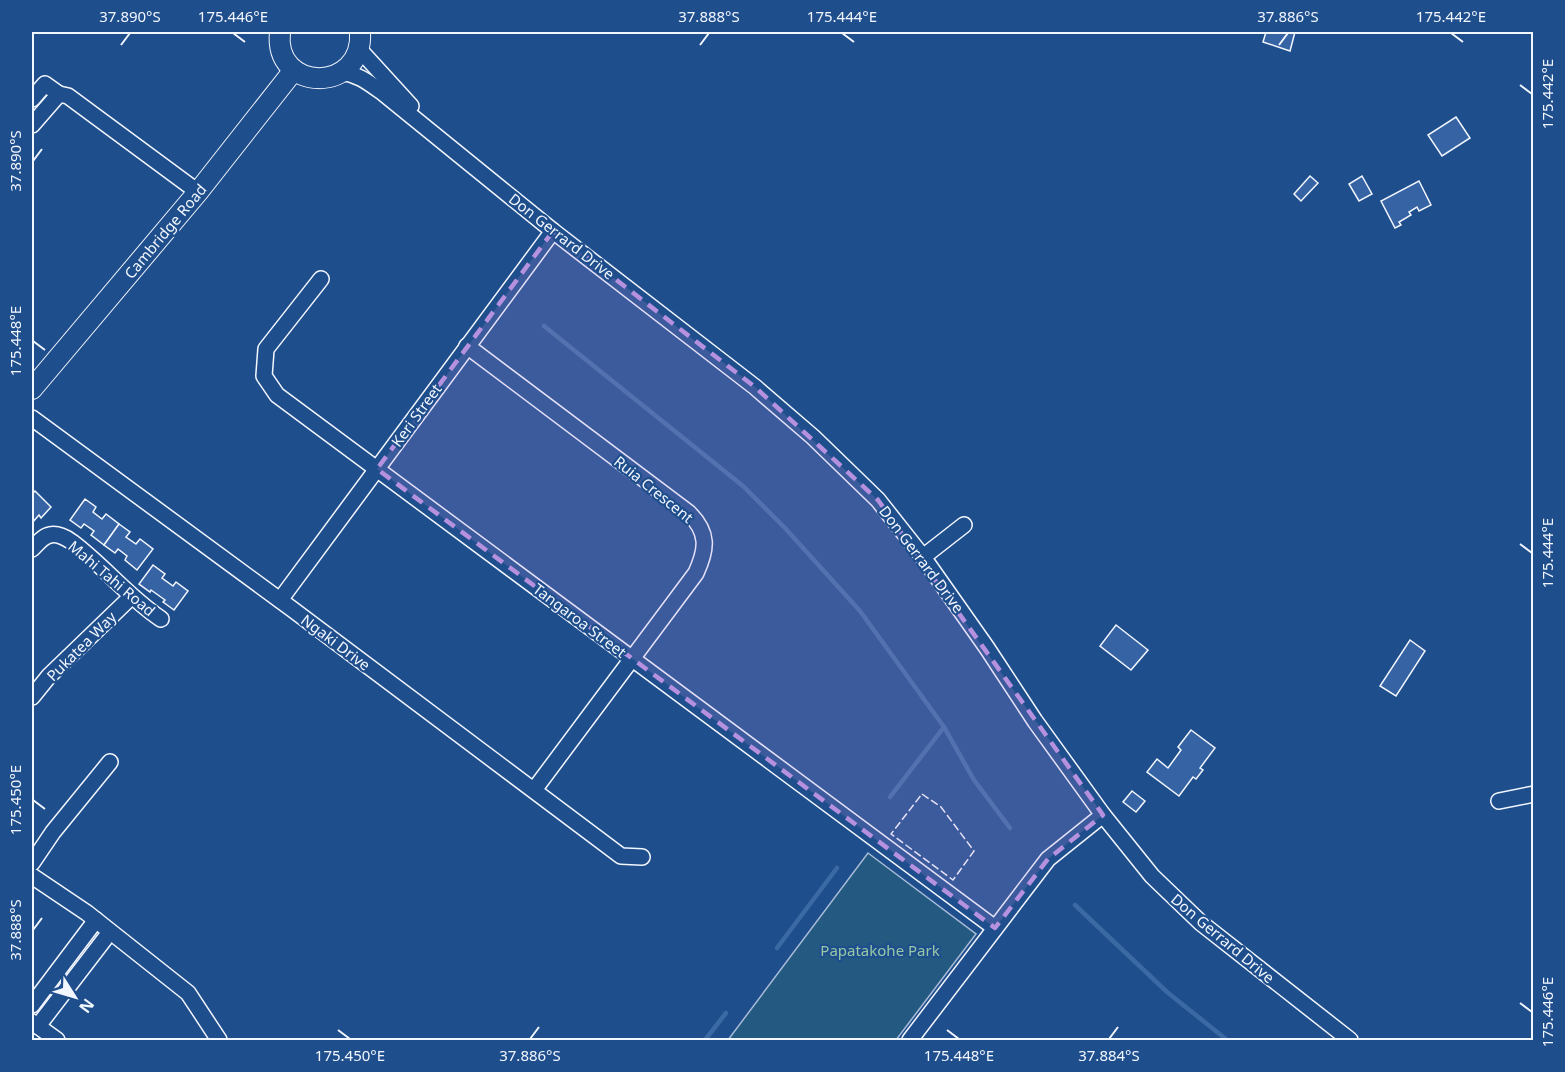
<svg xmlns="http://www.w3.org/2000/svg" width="1565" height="1072" font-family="'Noto Sans',sans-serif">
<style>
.green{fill:#245a82;stroke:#a8bbd7;stroke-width:1.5}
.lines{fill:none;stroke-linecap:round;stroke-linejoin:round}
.stream{stroke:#3b69a3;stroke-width:4.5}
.building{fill:#3563a3;stroke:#f2f6ff;stroke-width:1.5}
.minor-casing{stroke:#f2f6ff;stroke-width:18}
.major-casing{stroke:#f2f6ff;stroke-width:22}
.minor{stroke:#1f4e8c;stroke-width:15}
.major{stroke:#1f4e8c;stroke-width:20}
.fence{stroke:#f2f6ff;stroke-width:1.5;stroke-dasharray:8 3;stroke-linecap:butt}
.marked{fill:#b691df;fill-opacity:0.2;stroke:#b691df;stroke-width:4.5;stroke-dasharray:12 8;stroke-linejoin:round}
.ticks{fill:none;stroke:#f2f6ff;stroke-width:2}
.labels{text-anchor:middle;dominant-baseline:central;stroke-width:4.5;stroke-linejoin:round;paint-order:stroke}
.street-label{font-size:15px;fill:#f2f6ff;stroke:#1f4e8c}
.park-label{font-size:15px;fill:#97c8a6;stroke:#1f4e8c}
.neatline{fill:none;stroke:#f2f6ff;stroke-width:2}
.ticks-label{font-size:15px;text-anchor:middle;fill:#f2f6ff}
</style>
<rect width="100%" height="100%" fill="#1f4e8c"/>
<path class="green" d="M868 853 976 934 896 1040H728Z"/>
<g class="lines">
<g class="stream">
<path d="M544 326 743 486 785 528 860 611 944 727 974 780 1010 828"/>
<path d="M890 797 944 727"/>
<path d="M1075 905 1167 992 1227 1040"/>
<path d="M777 948 837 868"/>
<path d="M705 1040 726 1013"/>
</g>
</g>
<g class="building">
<path d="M1266 32H1295L1290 51 1263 42Z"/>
<path d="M1456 117 1470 138 1442 156 1428 135Z"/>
<path d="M1310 176 1318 183 1301 201 1294 194Z"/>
<path d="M1362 176 1372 194 1359 201 1349 184Z"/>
<path d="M1419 181 1431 205 1419 211 1417 207 1409 212 1411 215 1399 222 1401 225 1395 228 1381 201Z"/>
<path d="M35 491 51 507 41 518 39 515 32 523V494Z"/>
<path d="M85 499 96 507 93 512 102 519 106 514 119 524 104 545 91 535 94 531 84 524 81 528 70 520Z"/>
<path d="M119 524 130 532 126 537 136 544 140 539 153 549 137 570 125 560 127 556 118 549 115 553 104 545Z"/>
<path d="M153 565 165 574 162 578 173 586 176 582 188 591 174 610 163 602 165 600 151 590 150 592 139 584Z"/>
<path d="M1116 625 1148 650 1131 670 1100 646Z"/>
<path d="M1410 640 1425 651 1396 696 1380 686Z"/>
<path d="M1191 730 1215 748 1200 768 1203 770 1196 779 1193 777 1179 796 1147 772 1157 759 1168 768 1181 750 1178 747Z"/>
<path d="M1132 791 1145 801 1136 812 1123 802Z"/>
</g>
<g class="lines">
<defs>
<g id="minor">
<path d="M359 49 411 106"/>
<path d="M341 72C358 74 369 83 383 93L553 231 755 387 813 437 878 500 923 557 987 648 1035 721 1103 815 1152 876 1201 923 1350 1040"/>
<path d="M32 99 45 84 59 94 68 96 198 192"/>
<path d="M32 125 59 94"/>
<path d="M321 279 266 349 264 376 277 395 995 928"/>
<path d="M467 346 689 513C709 533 707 549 696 573L534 790"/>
<path d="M32 418 292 609 621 856 642 857"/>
<path d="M32 549C37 544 43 536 50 535 57 533 67 538 72 542 104 566 127 596 161 619"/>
<path d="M923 557 964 525"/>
<path d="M280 600 553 231"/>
<path d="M32 697 49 676 131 597"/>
<path d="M1499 801 1534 794"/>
<path d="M32 863 53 832 110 762"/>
<path d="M32 876 87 913 188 993 219 1040"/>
<path d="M32 1005 96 920"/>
<path d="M32 1022 57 1040"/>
<path d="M38 1026 110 932"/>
<path d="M910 1040 1048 859 1103 815"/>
</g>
<g id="major">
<path d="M280 32C273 93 364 94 360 32"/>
<path d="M32 389 198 192 294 70"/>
</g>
</defs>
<use href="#minor" class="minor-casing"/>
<use href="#major" class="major-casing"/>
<use href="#minor" class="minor"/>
<use href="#major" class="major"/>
<path class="fence" d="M922 794 941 807 974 851 953 880 891 834Z"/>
</g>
<path class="marked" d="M553 231 755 387 878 500 1103 815 1048 859 995 928 377 469Z"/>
<path class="ticks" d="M233 33 245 42M842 33 854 42M1451 33 1463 42M121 45 130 33M700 45 709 33M1279 45 1288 33M1520 85 1532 94M33 161 42 149M33 341 45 350M1520 544 1532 553M33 800 45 809M33 930 42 918M1520 1003 1532 1012M338 1030 350 1039M947 1030 959 1039M530 1039 539 1027M1109 1039 1118 1027"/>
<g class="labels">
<g class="street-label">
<text transform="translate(165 231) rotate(-50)">Cambridge Road</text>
<text transform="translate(562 236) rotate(38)">Don Gerrard Drive</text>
<text transform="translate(416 415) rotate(-54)">Keri Street</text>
<text transform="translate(654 489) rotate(39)">Ruia Crescent</text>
<text transform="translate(922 559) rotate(53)">Don Gerrard Drive</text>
<text transform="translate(112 578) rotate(40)">Mahi Tahi Road</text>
<text transform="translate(580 620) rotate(37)">Tangaroa Street</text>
<text transform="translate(336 642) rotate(37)">Ngaki Drive</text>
<text transform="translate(81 646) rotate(-45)">Pukatea Way</text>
<text transform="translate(1223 938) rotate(40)">Don Gerrard Drive</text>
</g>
<g class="park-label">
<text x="880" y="950">Papatakohe Park</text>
</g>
</g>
<rect width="1565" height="1072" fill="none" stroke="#1f4e8c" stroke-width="66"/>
<g transform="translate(75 997) rotate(127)" stroke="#1f4e8c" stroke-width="4.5" paint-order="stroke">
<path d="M0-4.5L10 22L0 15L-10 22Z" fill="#f2f6ff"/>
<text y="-9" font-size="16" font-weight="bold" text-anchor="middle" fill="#f2f6ff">N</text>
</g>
<rect x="33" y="33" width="1499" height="1006" class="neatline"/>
<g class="ticks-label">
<text x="130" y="22">37.890°S</text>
<text x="233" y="22">175.446°E</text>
<text x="709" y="22">37.888°S</text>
<text x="842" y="22">175.444°E</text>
<text x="1288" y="22">37.886°S</text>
<text x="1451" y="22">175.442°E</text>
<text transform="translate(1548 94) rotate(-90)" y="5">175.442°E</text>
<text transform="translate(16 161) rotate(-90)" y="5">37.890°S</text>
<text transform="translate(16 341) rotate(-90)" y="5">175.448°E</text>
<text transform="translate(1548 553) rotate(-90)" y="5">175.444°E</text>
<text transform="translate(16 800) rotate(-90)" y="5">175.450°E</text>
<text transform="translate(16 930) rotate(-90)" y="5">37.888°S</text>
<text transform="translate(1548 1012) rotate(-90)" y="5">175.446°E</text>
<text x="350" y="1061">175.450°E</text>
<text x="530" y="1061">37.886°S</text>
<text x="959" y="1061">175.448°E</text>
<text x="1109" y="1061">37.884°S</text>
</g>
</svg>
